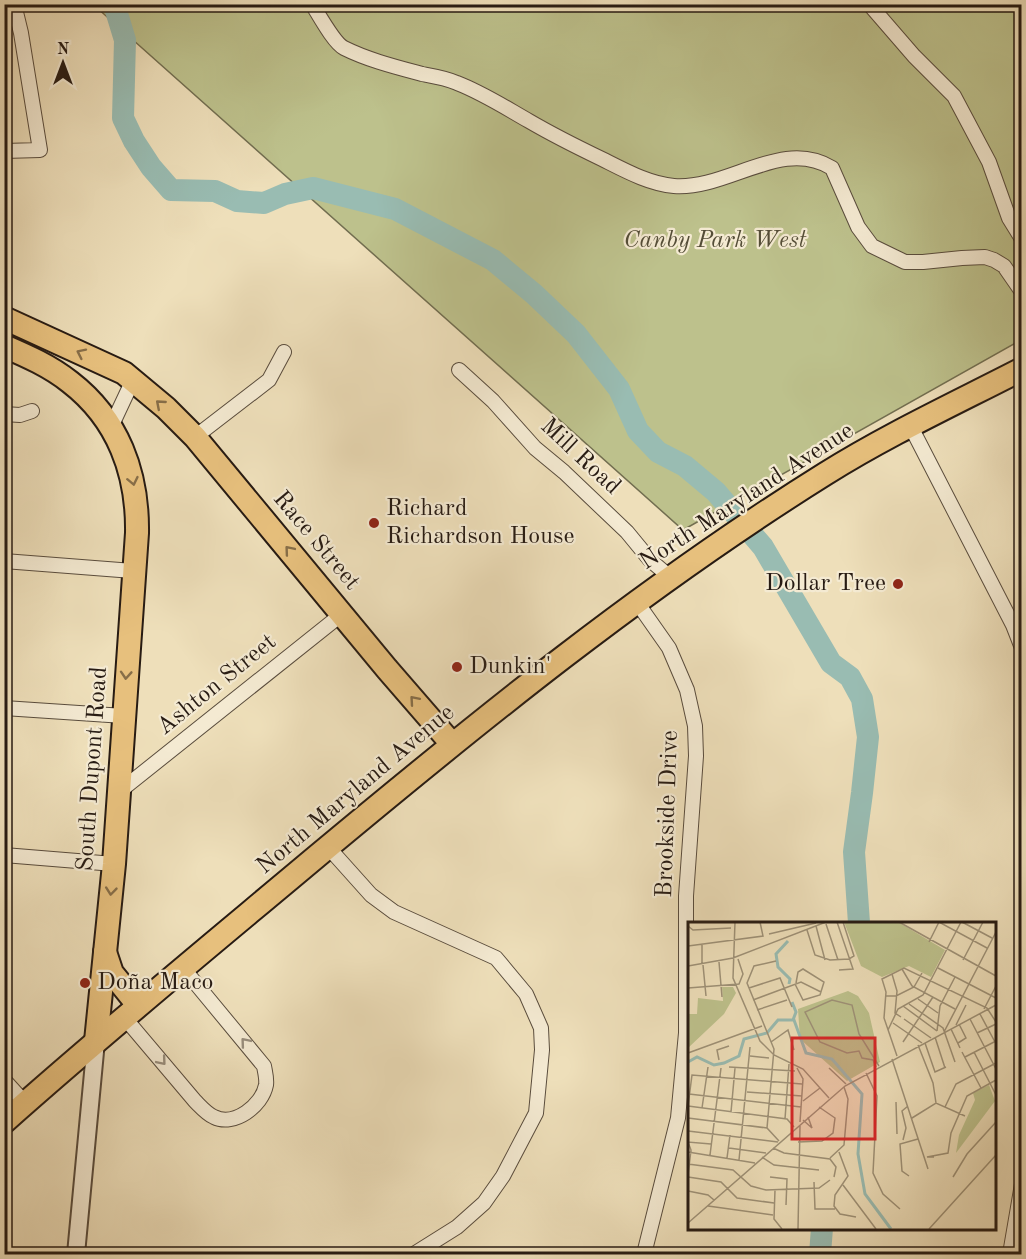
<svg xmlns="http://www.w3.org/2000/svg" width="1026" height="1259" font-family="'Old Standard TT',serif">
<style>
.green{fill:#bdc18c;stroke:#726e50;stroke-width:1.5}
.lines{fill:none;stroke-linecap:round;stroke-linejoin:round}
.river{stroke:#99bcb2;stroke-width:22}
.minor-casing{stroke:#594c3d;stroke-width:16}
.tertiary-casing{stroke:#594c3d;stroke-width:20}
.primary-casing{stroke:#271b13;stroke-width:26}
.minor{stroke:#f4ead2;stroke-width:14}
.tertiary{stroke:#f4ead2;stroke-width:16}
.primary{stroke:#e7c07d;stroke-width:22}
.oneway{stroke:#876e48}
.oneway2{stroke:#988d7c}
.poi-dot{fill:#8f2418;stroke:#f4ead2;stroke-width:2}
.labels{text-anchor:middle;dominant-baseline:central;stroke-width:4.5;stroke-linejoin:round;paint-order:stroke}
.park-label{font-size:24px;font-style:italic;fill:#544d37;stroke:#f4ead2}
.street-label{font-size:24px;fill:#271b13;stroke:#f4ead2}
.poi-label{font-size:24px;fill:#271b13;stroke:#f4ead2;text-anchor:start}
.inset-river{fill:none;stroke:#99bcb2;stroke-width:3}
.inset-road{fill:none;stroke:#9e9177;stroke-width:1.5}
.view{fill:#d62828;fill-opacity:0.15;stroke:#d62828;stroke-width:3}
.inset-edge{fill:none;stroke:#271b13;stroke-width:3}
</style>
<rect width="100%" height="100%" fill="#eedfba"/>
<filter id="stains"><feTurbulence type="fractalNoise" baseFrequency=".00333" numOctaves="4"/><feColorMatrix values="0 0 0 0 .2 0 0 0 0 .09 0 0 0 0 .02 0 0 0 .5 -.17"/></filter>
<radialGradient id="worn" r=".72"><stop offset=".6" stop-color="#630" stop-opacity="0"/><stop offset="1" stop-color="#630" stop-opacity=".3"/></radialGradient>
<path class="green" d="M96 5H1021V340L683 530 96 7Z"/>
<g class="lines">
<g class="river">
<path d="M114 4 125 40 123 118 134 141 151 167 171 190 215 191 237 201 264 203 285 194 313 188 395 209 493 260 534 294 576 334 619 389 638 431 658 452 685 466 716 492 763 547 831 663 850 677 862 699 868 737 862 793 854 852 859 923"/>
<path d="M820 1254 822 1228"/>
</g>
<defs>
<g id="minor">
<path d="M312 4C319 15 334 43 344 48 368 60 396 67 422 74 433 76 446 78 457 83 483 93 506 108 529 121 553 135 577 147 602 159 624 170 649 184 674 186 728 190 782 137 832 168L858 227 872 246 905 262H923L962 258 985 257 994 260 1004 266 1022 292"/>
<path d="M869 4 914 56 954 96 989 162 1009 218 1022 239"/>
<path d="M4 151 40 150 21 33 14 4"/>
<path d="M459 370 493 401 535 448 564 472 627 532 650 560 670 577"/>
<path d="M4 414 20 415 32 411"/>
<path d="M111 427 133 380"/>
<path d="M911 427 1013 625 1022 648"/>
<path d="M195 437 269 380 284 352"/>
<path d="M4 561 133 571"/>
<path d="M636 601 669 648 687 690 695 726 696 756 686 896V1033L678 1118 644 1254"/>
<path d="M4 708 124 716"/>
<path d="M120 791 342 614"/>
<path d="M328 847 371 895 394 912 496 958 526 994 541 1028 542 1050 536 1113 503 1176 484 1203 457 1227 414 1254"/>
<path d="M4 855 114 864"/>
<path d="M124 1017 195 1101C201 1107 207 1114 214 1117 234 1127 262 1106 266 1085 267 1079 265 1072 264 1066L183 968"/>
<path d="M4 1080 25 1103"/>
<path d="M1010 1254 1022 1184"/>
</g>
<path id="tertiary" d="M76 1254 96 1041"/>
<g id="primary">
<path d="M4 318 124 373 166 408 195 437 387 669 452 744"/>
<path d="M4 346C27 356 50 366 70 382 118 419 138 473 137 533L114 864 96 1041"/>
<path d="M105 952 112 973 138 1005"/>
<path d="M4 1122C106 1031 211 945 316 857 479 721 644 587 825 474 887 435 956 403 1022 369"/>
</g>
</defs>
<use href="#minor" class="minor-casing"/>
<use href="#tertiary" class="tertiary-casing"/>
<use href="#primary" class="primary-casing"/>
<use href="#minor" class="minor"/>
<use href="#tertiary" class="tertiary"/>
<use href="#primary" class="primary"/>
</g>
<defs><path id="oneway-chevron" d="M-2-3.5L2.5 0L-2 3.5" fill="none" stroke-width="1.6" stroke-linecap="round" stroke-linejoin="round" transform="scale(1.5)"/></defs>
<g class="oneway">
<use href="#oneway-chevron" transform="translate(81 353) rotate(-154)"/>
<use href="#oneway-chevron" transform="translate(160 404) rotate(-139)"/>
<use href="#oneway-chevron" transform="translate(133 481) rotate(78)"/>
<use href="#oneway-chevron" transform="translate(289 550) rotate(-130)"/>
<use href="#oneway-chevron" transform="translate(126 675) rotate(94)"/>
<use href="#oneway-chevron" transform="translate(414 700) rotate(-131)"/>
<use href="#oneway-chevron" transform="translate(111 891) rotate(96)"/>
</g>
<g class="oneway2">
<use href="#oneway-chevron" transform="translate(245 1042) rotate(-130)"/>
<use href="#oneway-chevron" transform="translate(162 1061) rotate(50)"/>
</g>
<g class="poi-dot">
<circle cx="374" cy="523" r="6"/>
<circle cx="898" cy="584" r="6"/>
<circle cx="457" cy="667" r="6"/>
<circle cx="85" cy="983" r="6"/>
</g>
<g class="labels">
<g class="park-label">
<text x="715" y="241">Canby Park West</text>
</g>
<g class="street-label">
<text transform="translate(580 457) rotate(43)">Mill Road</text>
<text transform="translate(747 497) rotate(-33)">North Maryland Avenue</text>
<text transform="translate(316 541) rotate(50)">Race Street</text>
<text transform="translate(217 685) rotate(-39)">Ashton Street</text>
<text transform="translate(93 769) rotate(-86)">South Dupont Road</text>
<text transform="translate(356 790) rotate(-40)">North Maryland Avenue</text>
<text transform="translate(668 814) rotate(-88)">Brookside Drive</text>
</g>
<g class="poi-label">
<text x="386" y="509">Richard<tspan x="386" dy="28">Richardson House</tspan></text>
<text x="886" y="584" text-anchor="end">Dollar Tree</text>
<text x="469" y="667">Dunkin'</text>
<text x="97" y="983">Doña Maco</text>
</g>
</g>
<g transform="translate(688 922)">
<rect width="308" height="308" fill="#eedfba"/>
<path d="M156 0H210L257 28 243 55 221 44 194 55 173 44ZM34 65H45L48 71 36 92 0 126V92H9L10 76 35 79ZM160 69 170 74 181 91 192 140 159 159 112 117 110 87ZM301 163 307 179 268 231 271 213 287 178 285 171Z" fill="#bdc18c"/>
<path class="inset-river" d="M100 19 88 32 90 45 102 57 101 62M104 80 108 90 105 98M0 140 9 135 26 143 36 141 51 134 56 117 79 111 90 98H106L118 131 144 137 174 172 170 232 177 272 203 307"/>
<path class="inset-road" d="M47 0 45 56 72 119 86 133 115 147 141 176M149 0 165 47 151 48M211 0 308 54M274 0 304 16M138 2 150 38M0 4 5 8 43 6M128 4 137 38M119 8 127 33 142 38 161 37 166 34 155 0M81 12 128 1M241 20 251 0 299 26M14 23V42M0 24 75 14 72 0M275 38 295 0M31 40 34 75M15 43 18 74M0 44 45 36 138 0M250 46 308 76M214 47 224 64 267 87M204 52 209 69 207 91 213 95M107 62 115 78 132 73 136 60 115 47 110 50 108 61M0 66 51 62 55 52 50 37M61 66 92 56 104 85M197 74H208L226 65 234 51M230 77 250 91M65 78 113 60 133 70M221 82 255 106 267 140M215 84 249 109M296 87 308 64M69 88 99 78M292 92 307 120M216 97 243 116M282 97 308 147M205 101 234 121M268 103 278 83M263 107 272 126M200 108 210 87 235 73 273 0M249 109 252 84 267 55M256 110 308 10M289 111 308 102M247 115 257 146M83 120 100 108 106 128M215 120 245 75M237 121 247 150 258 145M270 121 278 116 271 102M230 123 245 161 248 181M274 130 293 166M286 130 308 173M0 131 74 104M62 134 81 136M209 134 196 96 198 70 194 57 216 46 299 86 308 100M277 135 308 119M204 137 240 247M31 138 29 128 41 124M41 145 107 149M188 145 185 138 174 136 171 129 159 131 132 120 117 90 144 78 164 83 171 112 191 144M109 146 115 157 112 200M141 146 158 162M178 151 189 174 185 251 195 272 212 287M59 170 114 174M1 172 113 185M115 179 132 166M208 180 209 212M0 184 4 153 114 162M0 184 99 197 106 205M257 185 268 162 308 141M14 186 20 145M43 190 47 146M0 196 79 206 91 219M224 196 248 181 277 194M97 197 101 142M115 198 124 206 120 195M79 206 86 127 59 61 66 44 88 39M0 209 90 220M215 218 218 206 214 189 220 184M110 220 134 219 145 211 147 196 131 185M41 226 78 231M85 226 96 231 142 237 148 245 146 255M0 230 67 241M151 230 160 254 147 273 146 284 152 292 168 295M22 233 33 146M74 235 86 243 131 248M246 235H239L260 231 263 211 279 174 308 158M39 236 42 213M142 236 156 223 160 177 156 165M51 238 62 125M0 242 45 248 63 264 78 268 131 266 142 258M0 253 3 228 0 220 23 222M221 254 214 249 212 222 230 217M0 255 33 260 49 276 86 281M82 255 99 257 98 283M265 255 279 232 308 200M126 260 127 287H147M155 263 188 307M87 268 86 297 94 307M0 269 20 273 26 278M20 284 85 293M0 301 157 164 308 83M110 307 112 204M241 307 308 233"/>
<path class="view" d="M104 116H187V217H104Z"/>
<rect width="308" height="308" class="inset-edge"/>
</g>
<rect width="1026" height="1259" fill="none" stroke="#eedfba" stroke-width="24"/>
<rect x="6" y="6" width="1014" height="1247" fill="none" stroke="#271b13" stroke-width="3"/>
<rect x="12" y="12" width="1002" height="1235" fill="none" stroke="#271b13" stroke-width="1.5"/>
<g transform="translate(63 63)" stroke="#f4ead2" stroke-width="4.5" paint-order="stroke">
<path d="M0-4.5L10 22L0 15L-10 22Z" fill="#271b13"/>
<text y="-9" font-size="16" font-weight="bold" text-anchor="middle" fill="#271b13">N</text>
</g>
<rect width="100%" height="100%" filter="url(#stains)"/>
<rect width="100%" height="100%" fill="url(#worn)"/>
</svg>
